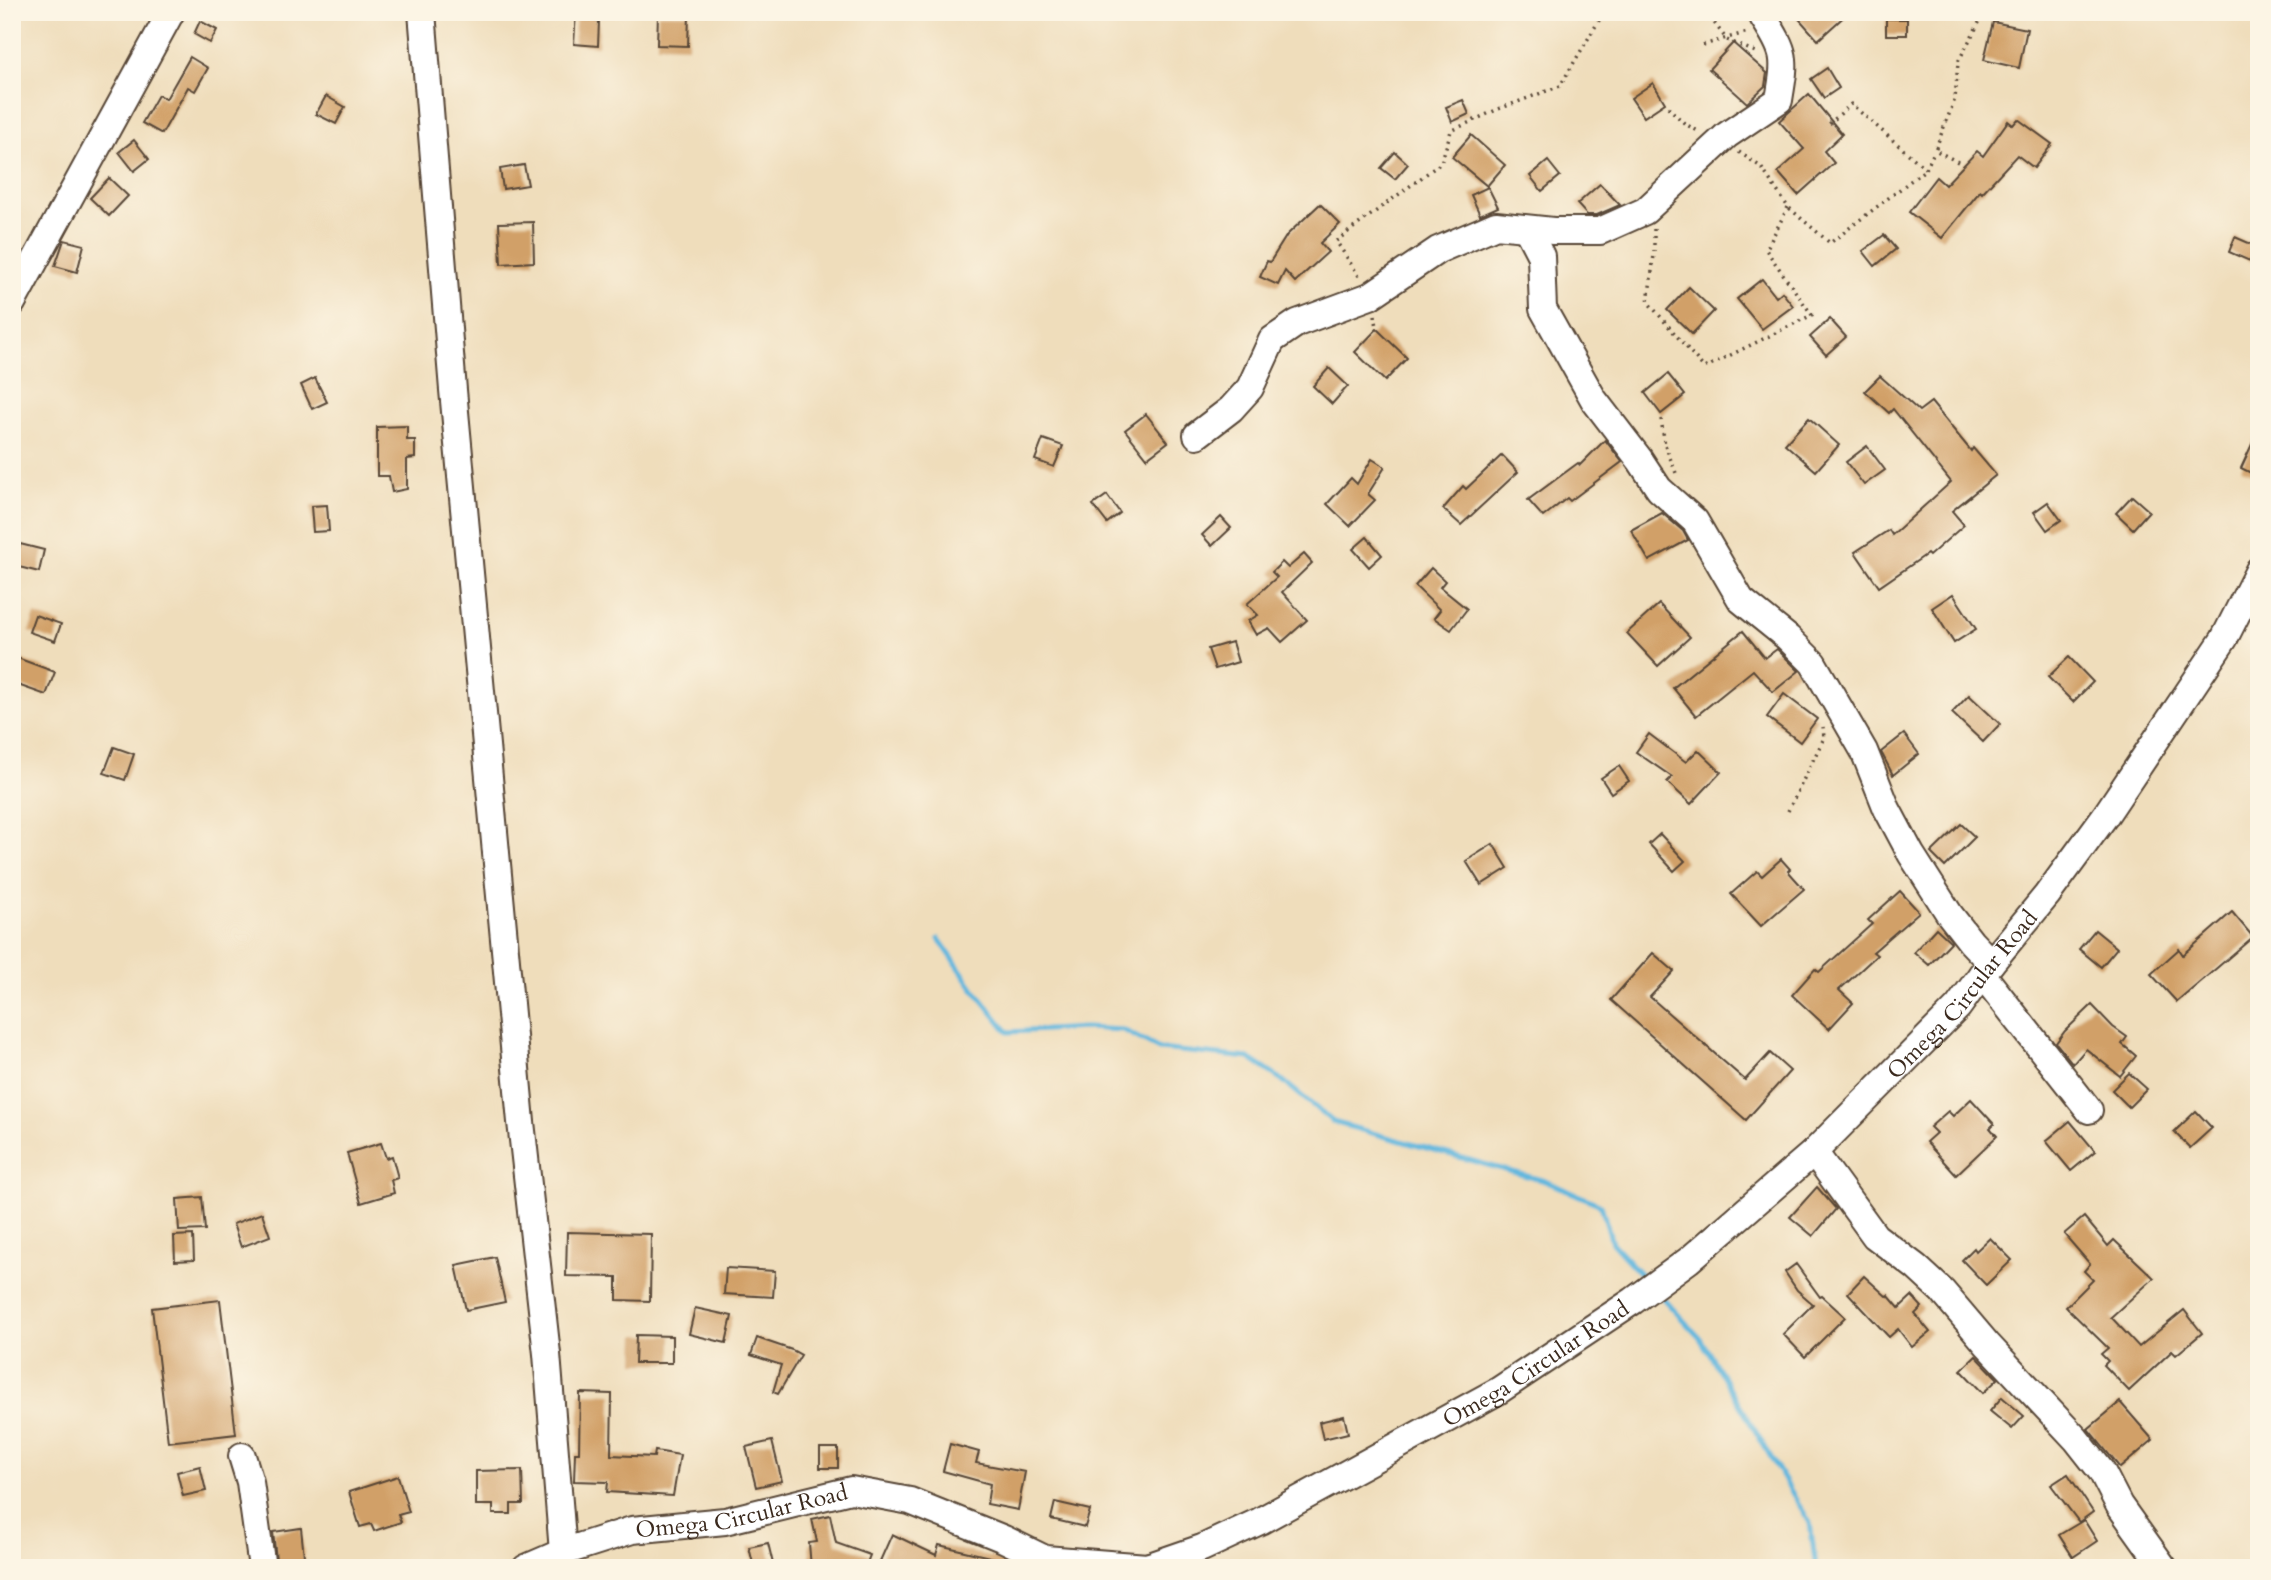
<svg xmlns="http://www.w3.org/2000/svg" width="2271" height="1580" font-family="Cardo,serif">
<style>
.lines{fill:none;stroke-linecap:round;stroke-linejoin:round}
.stream{stroke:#62b7de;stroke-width:5}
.building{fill:#d1a067}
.minor-casing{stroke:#564536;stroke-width:30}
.path{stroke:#564536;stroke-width:3.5;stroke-dasharray:2 5;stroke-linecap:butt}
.minor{stroke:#fff;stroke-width:26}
.labels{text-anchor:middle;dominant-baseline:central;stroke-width:5;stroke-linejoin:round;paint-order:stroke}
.street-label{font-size:23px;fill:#3b2a1e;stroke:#fcf5e5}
</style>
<rect width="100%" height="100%" fill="#fcf5e5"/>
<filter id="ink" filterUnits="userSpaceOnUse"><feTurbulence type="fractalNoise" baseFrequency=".0143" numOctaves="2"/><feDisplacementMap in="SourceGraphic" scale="14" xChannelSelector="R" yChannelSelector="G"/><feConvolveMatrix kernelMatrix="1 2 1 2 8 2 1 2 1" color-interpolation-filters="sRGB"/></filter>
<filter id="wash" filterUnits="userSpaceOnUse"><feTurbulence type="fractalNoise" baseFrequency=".00686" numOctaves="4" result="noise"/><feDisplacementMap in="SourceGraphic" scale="28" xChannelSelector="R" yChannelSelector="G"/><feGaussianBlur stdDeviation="1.57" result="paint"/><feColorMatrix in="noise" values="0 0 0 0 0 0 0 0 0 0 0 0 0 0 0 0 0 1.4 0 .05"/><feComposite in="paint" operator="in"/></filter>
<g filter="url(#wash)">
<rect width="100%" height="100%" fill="#efddbb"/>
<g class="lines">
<g class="stream">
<path d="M939 939 974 989 1008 1032 1085 1028 1123 1030 1159 1049 1249 1058 1282 1080 1333 1122 1545 1181 1601 1205 1612 1243 1647 1281"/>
<path d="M1658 1293 1700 1338 1810 1523 1816 1568"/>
</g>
</g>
<g id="blocks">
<g class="building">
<path d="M576 12H595V20L599 21 598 46 574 44Z"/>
<path d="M1793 12H1849L1818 40Z"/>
<path d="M658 14H689L688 46 657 45Z"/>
<rect x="1886" y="19" width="21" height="16"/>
<path d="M200 21 217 30 210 43 194 34Z"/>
<path d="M1993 22 2027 29 2019 68 1984 60Z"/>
<path d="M1733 43 1767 73 1765 86 1747 103 1709 69Z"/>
<path d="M190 57 208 68 195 91 188 87 162 134 142 123 158 95 166 99Z"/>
<path d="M1827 68 1839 88 1824 98 1811 79Z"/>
<path d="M1653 83 1665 103 1644 117 1631 98Z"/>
<path d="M1809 94 1842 134 1824 151 1834 163 1798 195 1778 172 1804 149 1779 121Z"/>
<path d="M326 96 345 107 336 124 316 114Z"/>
<path d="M1463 100 1469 114 1452 122 1446 107Z"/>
<path d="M2018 119 2052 144 2034 168 2017 155 1982 193 1980 191 1942 238 1909 212 1936 177 1945 185 1977 151 1983 156 2008 121 2013 125Z"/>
<path d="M1471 135 1505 165 1487 186 1452 157Z"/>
<path d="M134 140 149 159 134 171 119 152Z"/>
<path d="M1395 152 1408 164 1395 179 1381 168Z"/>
<path d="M1548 161 1560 176 1542 191 1530 176Z"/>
<path d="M524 165 528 185 503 189 500 169Z"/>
<path d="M109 178 128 196 109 216 90 198Z"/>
<path d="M1600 184 1620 205 1597 215H1587L1577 204Z"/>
<path d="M1488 187 1498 207 1480 215 1471 195Z"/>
<path d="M1320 204 1340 224 1320 243 1328 252 1295 282 1285 271 1278 285 1260 277 1267 261 1270 262 1287 235Z"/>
<path d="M533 222 534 262 501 264 499 223Z"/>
<path d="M1884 235 1896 249 1875 266 1863 251Z"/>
<path d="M2235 237 2258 247 2252 262 2229 252Z"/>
<path d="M64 240 84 245 77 272 55 266Z"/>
<path d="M1762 279 1776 297 1782 292 1793 306 1762 329 1737 299Z"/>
<path d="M1689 287 1714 311 1692 334 1667 310Z"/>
<path d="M1830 319 1846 337 1826 355 1810 337Z"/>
<path d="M1377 329 1407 358 1385 381 1355 352Z"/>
<path d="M1329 368 1348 386 1332 404 1313 386Z"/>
<path d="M1668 374 1685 395 1661 414 1645 393Z"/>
<path d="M1880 376 1919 411 1931 402 1971 451 1973 448 1996 475 1952 511 1964 525 1929 556 1927 554 1879 587 1855 552 1889 530 1892 535 1951 482 1893 409 1889 413 1865 391Z"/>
<path d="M315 378 327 402 312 409 301 385Z"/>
<path d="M1146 414 1168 442 1147 458 1125 430Z"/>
<path d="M1809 418 1839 445 1816 471 1785 444Z"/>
<path d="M407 426V440H415V458L407 459V489L392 492 389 476H377V427Z"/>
<path d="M2259 429V477L2241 468Z"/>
<path d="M1043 439 1063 446 1054 467 1035 460Z"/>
<path d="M1605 440 1622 462 1570 501 1567 498 1543 517 1528 500 1578 463 1580 465Z"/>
<path d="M1867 446 1885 470 1864 485 1846 462Z"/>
<path d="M1502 455 1518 472 1461 525 1443 509 1463 486 1466 489Z"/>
<path d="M1372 459 1385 467 1368 494 1375 500 1350 526 1327 504 1351 478 1357 484Z"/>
<path d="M1107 495 1120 513 1107 523 1093 505Z"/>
<path d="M2132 496 2149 511 2133 529 2116 513Z"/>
<path d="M2048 502 2061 520 2047 530 2034 512Z"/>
<path d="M327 505 329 531 313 532 311 506Z"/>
<path d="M1662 513 1683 531 1688 540 1649 561 1631 530Z"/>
<path d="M1221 517 1231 528 1212 546 1202 535Z"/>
<path d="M1367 537 1382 555 1369 567 1353 549Z"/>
<path d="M20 544 44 550 39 572 15 566Z"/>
<path d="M1304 554 1312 563 1282 592 1307 620 1282 642 1269 628 1256 635 1248 621 1258 615 1247 604 1277 577 1272 572 1282 562 1288 568Z"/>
<path d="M1431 568 1445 581 1440 587 1467 609 1451 630 1434 618 1440 610 1415 586Z"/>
<path d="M1953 594 1976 629 1954 643 1932 608Z"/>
<path d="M1659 604 1690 637 1658 666 1627 633Z"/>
<path d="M35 615 61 624 55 641 29 632Z"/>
<path d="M1743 631 1765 658 1777 649 1799 671 1773 692 1753 670 1696 716 1673 688Z"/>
<path d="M1232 642 1238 662 1215 669 1208 649Z"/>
<path d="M12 656 55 672 46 695 12 683Z"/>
<path d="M2069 657 2093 682 2073 702 2048 677Z"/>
<path d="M1784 694 1817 719 1800 742 1767 717Z"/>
<path d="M1969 695 2000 724 1983 742 1952 713Z"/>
<path d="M1649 734 1686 762 1698 750 1721 772 1691 804 1667 782 1672 777 1636 752Z"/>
<path d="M1904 734 1919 754 1893 775 1881 752Z"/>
<path d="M114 747 134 754 125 780 104 773Z"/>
<path d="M1619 766 1629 781 1611 793 1601 778Z"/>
<path d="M1961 824 1975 837 1945 867 1931 853Z"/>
<path d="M1660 834 1685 861 1674 871 1649 844Z"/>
<path d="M1493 844 1508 868 1481 885 1466 861Z"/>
<path d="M1781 859 1790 869 1788 871 1804 889 1761 926 1731 894 1757 871 1762 876Z"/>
<path d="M1900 891 1919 912 1873 952 1877 955 1839 990 1853 1003 1829 1029 1792 995 1815 969 1819 972 1872 924 1868 920Z"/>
<path d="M2232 912 2253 937 2177 1002 2151 974 2179 949 2183 955Z"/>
<path d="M1936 928 1951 942 1929 965 1914 952Z"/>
<path d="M2095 930 2117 948 2101 967 2079 949Z"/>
<path d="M1653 953 1674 971 1650 997 1745 1080 1770 1053 1790 1071 1746 1120 1611 1000Z"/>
<path d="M2092 1005 2113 1027 2127 1037 2122 1044 2136 1056 2120 1076 2086 1049 2073 1064 2056 1043 2065 1031Z"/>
<path d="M2129 1073 2147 1089 2129 1107 2112 1090Z"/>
<path d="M1971 1099 1994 1124 1990 1128 1997 1136 1956 1175 1926 1142 1936 1133 1930 1127 1948 1111 1953 1116Z"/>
<path d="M2196 1111 2212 1128 2190 1148 2174 1132Z"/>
<path d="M2070 1121 2095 1151 2071 1171 2046 1141Z"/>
<path d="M381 1143 386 1158 392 1156 398 1178 391 1180 394 1193 361 1203 347 1153Z"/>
<path d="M1817 1187 1836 1209 1813 1236 1790 1217Z"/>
<path d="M202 1197 205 1230 179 1231 177 1199Z"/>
<path d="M262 1213 270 1236 241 1247 233 1224Z"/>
<path d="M2084 1217 2108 1246 2114 1240 2154 1278 2111 1317 2139 1347 2184 1310 2202 1333 2176 1355 2172 1351 2129 1391 2104 1365 2108 1361 2101 1354 2108 1348 2066 1307 2093 1280 2084 1271 2090 1264 2064 1234Z"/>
<path d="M567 1232 651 1234 650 1301 617 1300V1277L566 1276Z"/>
<path d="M193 1235 194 1260 175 1261 174 1236Z"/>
<path d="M1990 1238 2012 1260 1986 1285 1962 1260 1974 1248 1976 1251Z"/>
<path d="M495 1257 505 1302 466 1310 456 1265Z"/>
<path d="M1796 1264 1820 1297 1822 1296 1845 1317 1805 1357 1783 1334 1813 1304 1797 1290 1785 1272Z"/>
<path d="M726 1268 775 1271 773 1297 724 1294Z"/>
<path d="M1864 1276 1886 1296 1888 1295 1899 1308 1912 1296 1922 1307 1915 1314 1930 1332 1912 1347 1898 1329 1889 1337 1848 1293Z"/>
<path d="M220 1300 236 1434 168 1442 152 1308Z"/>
<path d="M695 1308 732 1316 726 1343 689 1334Z"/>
<path d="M636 1335 672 1336V1363H635Z"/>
<path d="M757 1338 792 1350 801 1355 778 1394 773 1392 781 1365 751 1355Z"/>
<path d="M1976 1356 1998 1379 1983 1393 1961 1370Z"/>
<path d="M580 1393 612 1394 611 1455 654 1457 655 1451 680 1455 673 1496 607 1492 608 1482 574 1481 575 1453H579Z"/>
<path d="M2002 1397 2024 1416 2012 1429 1990 1411Z"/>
<path d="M2120 1402 2153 1440 2120 1468 2088 1429Z"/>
<path d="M1344 1416 1348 1433 1323 1439 1319 1422Z"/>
<path d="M772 1441 782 1481 756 1487 746 1447Z"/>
<path d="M950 1444 979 1452 976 1463 1025 1472 1018 1510 987 1504 990 1484 943 1471Z"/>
<rect x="820" y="1448" width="18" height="20"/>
<path d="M200 1466 206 1491 183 1496 177 1472Z"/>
<path d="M522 1470 523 1504H511V1514H493V1505H476V1471Z"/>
<path d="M2068 1474 2093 1512 2079 1522 2051 1485Z"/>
<path d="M398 1476 409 1512 398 1515 401 1522 374 1531 371 1524 360 1527 349 1492Z"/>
<path d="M1055 1502 1090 1510 1085 1527 1051 1519Z"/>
<path d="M830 1515 836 1543 870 1555 865 1568H811L809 1543 817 1542 812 1519Z"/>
<path d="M2084 1520 2097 1541 2073 1557 2059 1535Z"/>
<path d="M301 1528 305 1566 277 1568 273 1532Z"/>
<path d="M892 1534 936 1555 939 1545 1011 1562 1010 1568H894L880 1561Z"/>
<path d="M768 1543 774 1568H754L749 1547Z"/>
</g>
</g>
</g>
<g filter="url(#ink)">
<use href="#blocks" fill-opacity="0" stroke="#564536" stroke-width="2"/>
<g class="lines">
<defs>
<g id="minor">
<path d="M422 12 453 390 521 1122 547 1354 563 1552"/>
<path d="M1527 229 1541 256 1543 309 1594 400 1640 460 1659 489 1695 521 1741 600 1788 638 1813 663 1864 751 1887 809 1911 854 1950 915 1971 942 1991 963"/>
<path d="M12 303 171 12"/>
<path d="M1197 435 1231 409 1250 388 1272 340 1297 323 1370 296 1438 250 1496 225 1553 231H1600L1645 211 1727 135 1779 100C1786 58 1787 54 1763 17V12"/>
<path d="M1982 974 2089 1110"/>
<path d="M1814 1152 1875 1236 1916 1267 1942 1291 1987 1344 2076 1439 2102 1472 2119 1505 2164 1568"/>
<path d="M242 1456 250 1482 262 1568"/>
<path id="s1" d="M526 1568 563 1552 632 1530 725 1521 851 1490 910 1501 1004 1539 1045 1559 1147 1567 1202 1548 1260 1521 1498 1391 1633 1301 1689 1260 1814 1152 1958 1007 1982 974 2047 895 2105 816 2224 639 2259 570"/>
</g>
</defs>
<use href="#minor" class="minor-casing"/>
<g class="path">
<path d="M1706 12 1727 40 1758 53"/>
<path d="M1703 45 1748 32"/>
<path d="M1668 107 1685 124 1698 131"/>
<path d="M1739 152 1761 167 1788 207 1830 243 1926 169 1851 104 1827 126"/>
<path d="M1958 162 1935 150 1955 99 1958 62 1982 17 1993 12"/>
<path d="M1926 169 1935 150"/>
<path d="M1654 229V255L1648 302 1704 368 1812 315 1766 250 1788 207"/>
<path d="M1359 276 1336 241 1441 163 1451 131 1496 110 1560 86 1604 12"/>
<path d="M1375 315 1377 327"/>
<path d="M1661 419 1665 445"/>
<path d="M1665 445 1676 473"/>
<path d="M1788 811 1824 738 1823 727"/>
</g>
<use href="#minor" class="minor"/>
</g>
</g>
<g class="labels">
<g class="street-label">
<text stroke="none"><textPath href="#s1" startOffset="1652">Omega Circular Road</textPath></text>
<text stroke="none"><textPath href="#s1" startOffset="1085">Omega Circular Road</textPath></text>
<text stroke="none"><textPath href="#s1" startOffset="224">Omega Circular Road</textPath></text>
</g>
</g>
<rect width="2271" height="1580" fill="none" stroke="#fcf5e5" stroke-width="42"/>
</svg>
